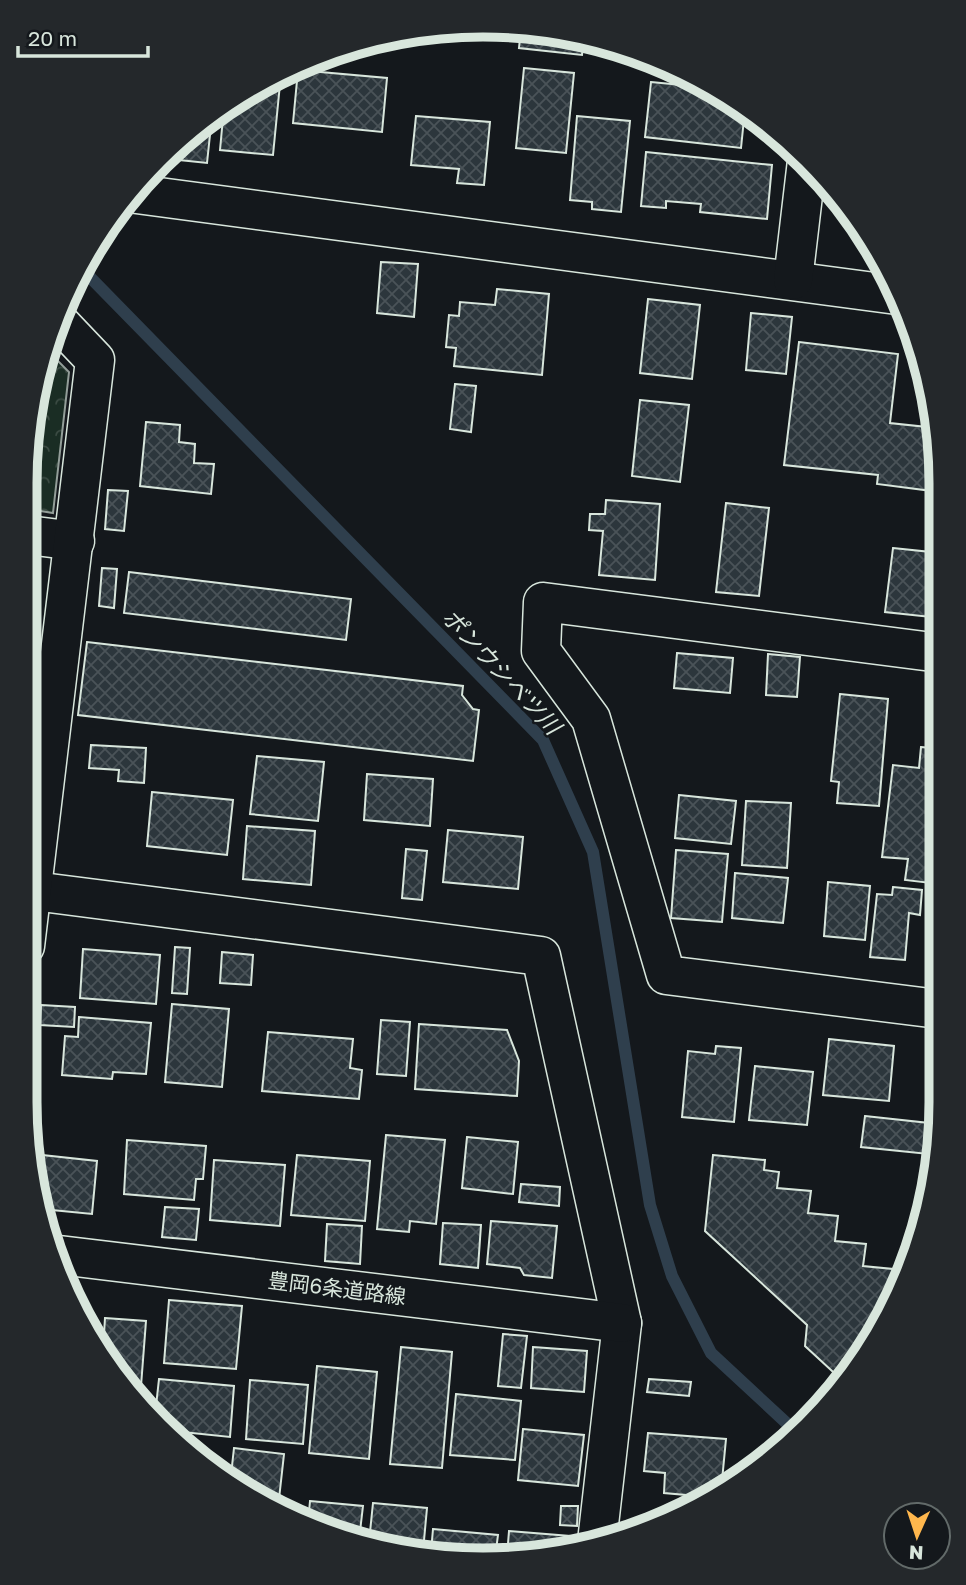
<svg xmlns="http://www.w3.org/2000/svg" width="966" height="1585" font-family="'Golos Text','Noto Sans JP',sans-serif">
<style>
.forest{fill:url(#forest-crowns);stroke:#939e99;stroke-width:2}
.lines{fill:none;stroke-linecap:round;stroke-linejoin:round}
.stream{stroke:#2f3f4d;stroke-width:12}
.building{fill:url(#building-cross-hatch);stroke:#d8e6dc;stroke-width:2}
.minor-casing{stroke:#d8e6dc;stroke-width:41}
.minor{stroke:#14181c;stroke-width:38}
.labels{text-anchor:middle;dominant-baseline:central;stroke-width:5;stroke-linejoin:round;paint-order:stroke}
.street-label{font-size:21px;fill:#d8e6dc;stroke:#14181c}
.water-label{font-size:23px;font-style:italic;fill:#d8e6dc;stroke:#14181c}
.rim{fill:none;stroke:#d8e6dc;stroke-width:9}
</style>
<defs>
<pattern id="forest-crowns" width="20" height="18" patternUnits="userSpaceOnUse" patternTransform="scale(1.75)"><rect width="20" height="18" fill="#1a2d24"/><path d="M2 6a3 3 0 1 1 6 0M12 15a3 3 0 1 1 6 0" fill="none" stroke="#3b4b43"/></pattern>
<pattern id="building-cross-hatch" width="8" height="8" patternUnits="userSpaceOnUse" patternTransform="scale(1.75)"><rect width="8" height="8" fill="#2c363c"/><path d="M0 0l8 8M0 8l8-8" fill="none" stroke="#4a5358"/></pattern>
</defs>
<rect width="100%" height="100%" fill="#14181c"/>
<path class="forest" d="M48 351 69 372 53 513 28 509V424Z"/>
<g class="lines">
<path class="stream" d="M82 269 543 740 593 852 650 1205 672 1276 711 1353 794 1430"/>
</g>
<g class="building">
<path d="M513 25 584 37 582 55 519 48 521 28 505 26Z"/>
<path d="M524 68 574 73 566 153 516 148Z"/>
<path d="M298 70 387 78 382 132 293 123Z"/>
<path d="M262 82 280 84 273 155 220 150 224 107Z"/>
<path d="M651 82 712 88 745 109 741 148 645 137Z"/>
<path d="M212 116 207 163 170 159V149L180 139Z"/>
<path d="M416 116 490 122 484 185 457 183 459 169 411 165Z"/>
<path d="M577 116 630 121 621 212 592 209V202L570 200Z"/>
<path d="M646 152 772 165 767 219 700 212 701 204 666 201V208L641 206Z"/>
<path d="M381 262 418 264 414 317 377 313Z"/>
<path d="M497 289 549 294 542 375 454 366 456 348 446 347 449 315 459 316 460 302 495 305Z"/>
<path d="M648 299 700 305 692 379 640 373Z"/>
<path d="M751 313 792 317 786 374 746 370Z"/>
<path d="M799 342 898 354 890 423 936 428 940 453V492L877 484 878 475 784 465Z"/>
<path d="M455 384 476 386 471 432 450 429Z"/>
<path d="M640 400 689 405 680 482 632 476Z"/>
<path d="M146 422 180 425 179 442 195 444 194 463 214 464 211 494 140 486Z"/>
<path d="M108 490 128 491 124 531 105 529Z"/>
<path d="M606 500 660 504 655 580 599 575 603 531 589 530 590 514H605Z"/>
<path d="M726 503 769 508 759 596 716 592Z"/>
<path d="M893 548 940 553V618L885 612Z"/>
<path d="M102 568 117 569 114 608 99 606Z"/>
<path d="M129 572 351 599 346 640 124 613Z"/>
<path d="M27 600 36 601 32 652 27 651Z"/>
<path d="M87 642 463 686 462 695 473 709 479 710 473 761 78 715Z"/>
<path d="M677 653 733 658 730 693 674 688Z"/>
<path d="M768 654 800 657 797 697 766 695Z"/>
<path d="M840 694 888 699 879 806 837 803 839 782 831 781Z"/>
<path d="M91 745 146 748 144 783 118 781 119 770 89 768Z"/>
<path d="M921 747 939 749V884L905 880 908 859 882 857 893 765 919 768Z"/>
<path d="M257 756 324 762 318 821 250 814Z"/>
<path d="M367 774 433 779 430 826 364 820Z"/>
<path d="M152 792 233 800 227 855 147 846Z"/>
<path d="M679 795 736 801 731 844 675 838Z"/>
<path d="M746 801 791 803 787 868 742 865Z"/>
<path d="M247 826 315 831 311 885 243 879Z"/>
<path d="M448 830 523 837 518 889 443 882Z"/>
<path d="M406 849 427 851 422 900 402 898Z"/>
<path d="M676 850 728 854 722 922 671 918Z"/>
<path d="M735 873 788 878 783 923 732 918Z"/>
<path d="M828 882 870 886 865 940 824 936Z"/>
<path d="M893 887 922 890 920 915 909 913 905 960 870 957 877 894 892 895Z"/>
<path d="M933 909 939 910 938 965 927 963Z"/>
<path d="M175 947 190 948 187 994 172 993Z"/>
<path d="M83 949 160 955 156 1004 80 998Z"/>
<path d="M222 952 253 955 251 985 220 983Z"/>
<path d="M172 1004 229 1009 222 1087 165 1082Z"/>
<path d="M41 1005 75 1007 74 1027 40 1025Z"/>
<path d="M79 1017 151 1023 146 1074 113 1072 112 1079 62 1075 65 1036 78 1037Z"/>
<path d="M381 1020 410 1022 406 1076 377 1074Z"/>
<path d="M419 1024 507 1030 519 1061 517 1096 415 1089Z"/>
<path d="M268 1032 353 1039 350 1068 362 1070 359 1099 262 1091Z"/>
<path d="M829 1039 894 1046 889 1101 823 1095Z"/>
<path d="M716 1046 741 1048 734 1122 682 1117 688 1051 715 1054Z"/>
<path d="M755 1066 813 1072 807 1125 749 1120Z"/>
<path d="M865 1116 938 1124V1155L861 1147Z"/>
<path d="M386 1135 445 1140 436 1224 410 1221 409 1232 377 1229Z"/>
<path d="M467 1137 518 1142 513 1194 462 1188Z"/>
<path d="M127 1140 206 1146 203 1179H196L194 1200 124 1194Z"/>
<path d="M33 1154 97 1161 92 1214 42 1209Z"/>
<path d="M297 1155 370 1161 365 1221 291 1215Z"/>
<path d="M713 1155 765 1160 764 1170 779 1172 777 1188 811 1191 808 1213 838 1216 835 1241 866 1244 863 1266 893 1269 891 1295 896 1296 845 1383 805 1346 807 1325 705 1231Z"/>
<path d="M214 1160 285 1165 280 1226 210 1220Z"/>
<path d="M521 1184 560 1187 559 1206 519 1202Z"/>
<path d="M165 1207 199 1209 196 1240 162 1237Z"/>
<path d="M491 1221 557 1226 552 1278 524 1275 520 1268 487 1264Z"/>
<path d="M443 1223 481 1225 478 1268 440 1264Z"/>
<path d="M327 1224 362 1226 360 1264 325 1261Z"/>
<path d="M169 1300 242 1306 236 1369 164 1363Z"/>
<path d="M105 1318 146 1321 140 1399 150 1400 149 1409 119 1381 103 1350Z"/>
<path d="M503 1334 527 1336 521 1388 498 1386Z"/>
<path d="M401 1347 452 1352 442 1468 390 1464Z"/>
<path d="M533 1347 587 1351 584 1392 531 1388Z"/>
<path d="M317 1366 377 1372 369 1459 309 1453Z"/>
<path d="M159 1379 234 1386 230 1437 173 1431 155 1415Z"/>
<path d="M649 1379 691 1382 689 1396 647 1392Z"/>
<path d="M250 1380 308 1385 303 1444 246 1439Z"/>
<path d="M456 1394 521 1401 515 1460 450 1455Z"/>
<path d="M523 1429 584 1435 578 1486 518 1480Z"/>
<path d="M648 1433 726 1439 721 1491 709 1497 664 1493 665 1473 644 1471Z"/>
<path d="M234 1448 284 1454 278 1508 230 1484Z"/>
<path d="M310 1501 363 1506 359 1540 336 1536 308 1523Z"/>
<path d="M373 1503 427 1508 423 1551 369 1542Z"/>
<path d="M561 1506H578L577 1526 560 1525Z"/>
<path d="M433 1529 498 1535 495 1558 483 1560 431 1552Z"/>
<path d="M509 1531 570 1536V1546L507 1556Z"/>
</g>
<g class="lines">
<defs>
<g id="minor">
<path d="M129 193 897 295"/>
<path d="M793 280 807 161"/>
<path d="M28 535 75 541"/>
<path d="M26 890 541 956 622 1323 597 1542"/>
<path d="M25 946 95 360 56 319"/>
<path d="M938 1009 666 975 591 719 541 651 543 602 940 653"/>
<path d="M51 1254 622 1323"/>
</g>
</defs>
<use href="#minor" class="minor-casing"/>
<use href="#minor" class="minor"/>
</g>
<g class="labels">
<g class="street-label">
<text transform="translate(337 1288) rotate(7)">豊岡6条道路線</text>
</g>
<g class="water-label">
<text transform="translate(502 671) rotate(47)">ポンウシベツ川</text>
</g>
</g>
<path d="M0 0H966V1585H0ZM483 37H483A446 446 0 0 1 929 483V1102A446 446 0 0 1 483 1548H483A446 446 0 0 1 37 1102V483A446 446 0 0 1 483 37Z" fill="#24282b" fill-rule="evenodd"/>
<path class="rim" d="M483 37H483A446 446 0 0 1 929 483V1102A446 446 0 0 1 483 1548H483A446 446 0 0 1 37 1102V483A446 446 0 0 1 483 37Z"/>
<g transform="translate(917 1536) rotate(183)"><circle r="33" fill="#14181c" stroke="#626a69" stroke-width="2"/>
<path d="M0-5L12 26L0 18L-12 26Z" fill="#ffb74d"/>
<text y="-10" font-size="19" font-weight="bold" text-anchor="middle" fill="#d8e6dc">N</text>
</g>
<path d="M18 46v10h130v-10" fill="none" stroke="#d8e6dc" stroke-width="3.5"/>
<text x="28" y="46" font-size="21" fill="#d8e6dc" stroke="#14181c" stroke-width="5" paint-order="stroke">20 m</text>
</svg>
